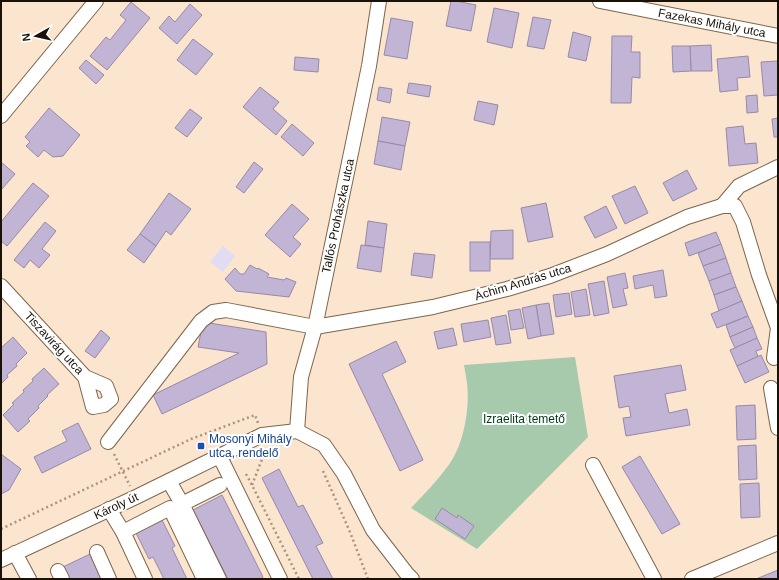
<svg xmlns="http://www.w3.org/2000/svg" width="779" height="580" font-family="Helvetica,sans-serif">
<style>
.industrial{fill:#e1dcf1}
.green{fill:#a7caad}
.building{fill:#c2b4d4;stroke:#9789a8}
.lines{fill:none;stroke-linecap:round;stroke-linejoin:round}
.minor-casing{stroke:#7d654c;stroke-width:16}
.path{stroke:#a69582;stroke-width:2.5;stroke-dasharray:2 3;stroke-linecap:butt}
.minor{stroke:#fff;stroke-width:14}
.transit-dot{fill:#1a4fb4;stroke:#fff;stroke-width:1.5}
.labels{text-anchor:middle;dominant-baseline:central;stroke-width:4;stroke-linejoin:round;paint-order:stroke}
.street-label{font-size:12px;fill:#1a1107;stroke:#fff}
.park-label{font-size:12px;fill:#003a15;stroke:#fff}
.transit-label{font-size:12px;fill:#164399;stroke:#fff;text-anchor:start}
</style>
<rect width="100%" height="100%" fill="#fbe5ce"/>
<path class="industrial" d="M223 246 235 256 223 272 210 262Z"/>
<path class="green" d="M575 357 588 437 477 549 411 508C424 494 437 481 448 466 464 445 470 408 467 383 466 377 465 371 464 365Z"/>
<g class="building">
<path d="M451 1H456L476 5 471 31 446 26Z"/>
<path d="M131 2 150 18 107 70 90 56 106 37 110 40 126 20 120 15Z"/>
<path d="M190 4 202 15 177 44 159 28 169 16 175 22Z"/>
<path d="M494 8 519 13 512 48 487 42Z"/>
<path d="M533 17 551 20 544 49 527 46Z"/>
<path d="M391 18 413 22 407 59 384 55Z"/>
<path d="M573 32 591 37 586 61 568 57Z"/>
<path d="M612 36H632L631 52H640V78L632 77 631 103H611Z"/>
<path d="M193 39 213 54 196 75 177 60Z"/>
<path d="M711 45 712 71H691L690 46Z"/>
<path d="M672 46H690L691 71 673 72Z"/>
<path d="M748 56 750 77 737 78 738 90 720 92 717 59Z"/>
<path d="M295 57 319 59 318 72 294 70Z"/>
<path d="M86 60 104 75 96 84 79 68Z"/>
<path d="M778 61V95L764 96 761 62Z"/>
<path d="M409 83 431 86 429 97 407 93Z"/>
<path d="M260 87 279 102 273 109 287 121 276 135 243 107Z"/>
<path d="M379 87 392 89 390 103 377 100Z"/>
<path d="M757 95 758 112 747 113 746 96Z"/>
<path d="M478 101 498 105 494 125 474 120Z"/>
<path d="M49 108 80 135 63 156 53 157 44 150 38 157 26 146 30 142 25 137Z"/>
<path d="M190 109 202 118 187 137 175 128Z"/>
<path d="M382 117 410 122 405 146 378 141Z"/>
<path d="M778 118V137H774L772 119Z"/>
<path d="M292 124 314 143 303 156 281 137Z"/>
<path d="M743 126 745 144 756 143 758 163 729 166 726 128Z"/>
<path d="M378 141 405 146 401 170 374 164Z"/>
<path d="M1 162 15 174 1 190Z"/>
<path d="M254 162 263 169 244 193 236 187Z"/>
<path d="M687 170 697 189 673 201 663 183Z"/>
<path d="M33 183 49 196 7 246 1 241V222Z"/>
<path d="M635 186 648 213 625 224 612 196Z"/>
<path d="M169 193 191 209 171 235 166 231 156 246 140 234Z"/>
<path d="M546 203 553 237 528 242 521 208Z"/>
<path d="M292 204 309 219 293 237 301 244 290 257 265 235Z"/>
<path d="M606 206 617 228 595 238 584 217Z"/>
<path d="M368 221 387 224 384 248 365 245Z"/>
<path d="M45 222 56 231 42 249 50 255 39 268 30 260 24 268 14 260Z"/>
<path d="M513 230V259H490L491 231Z"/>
<path d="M716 232 721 244 689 256 685 243Z"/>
<path d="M140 234 156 246 144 263 127 250Z"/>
<rect x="470" y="242" width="20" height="29"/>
<path d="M721 244 726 258 703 266 698 253Z"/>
<path d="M361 245 384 248 381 272 357 268Z"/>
<path d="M414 253 435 255 432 278 411 275Z"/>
<path d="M726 258 731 273 709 281 703 266Z"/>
<path d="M250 265 257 269 258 268 269 274 267 277 284 280 286 278 296 282 289 297 236 291 225 279 235 268 240 274H244Z"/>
<path d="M663 270 667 296 655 298 653 285 635 289 633 276Z"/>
<path d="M625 273 628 288 623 289 627 305 613 308 607 277Z"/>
<path d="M731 273 736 287 714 295 709 281Z"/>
<path d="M604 281 609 313 594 316 588 284Z"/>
<path d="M736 287 742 301 719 311 714 295Z"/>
<path d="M586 289 590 315 575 317 571 292Z"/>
<path d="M569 293 572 314 556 317 553 295Z"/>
<path d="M742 301 748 316 717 328 711 314Z"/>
<path d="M549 303 554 334 541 336 536 305Z"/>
<path d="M536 305 541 336 528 339 522 308Z"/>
<path d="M520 309 524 328 511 330 508 311Z"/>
<path d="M506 315 511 343 496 345 491 318Z"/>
<path d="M748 316 753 327 730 337 726 325Z"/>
<path d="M488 320 491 337 464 342 461 324Z"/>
<path d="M203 322 266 332 267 364 162 414 153 395 239 353 198 347Z"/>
<path d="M753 327 757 338 735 348 730 337Z"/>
<path d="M453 328 457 345 438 349 434 332Z"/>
<path d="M101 330 110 338 95 358 85 351Z"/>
<path d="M13 337 27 353 16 364 17 366 7 375 8 377 1 384V351L2 350 1 348Z"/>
<path d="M757 338 762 349 756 351 758 357 737 366 730 350Z"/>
<path d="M396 341 406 362 382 374 423 460 400 471 349 364Z"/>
<path d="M761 355 769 372 745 383 737 366Z"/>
<path d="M681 365 686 390 665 394 669 413 687 409 690 425 626 436 623 418 631 417 629 406 619 408 614 376Z"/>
<path d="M44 368 59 384 47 395 48 396 38 406 39 408 28 419 30 421 18 432 3 415 14 404 12 403 24 392 23 390 33 381 32 379Z"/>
<path d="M755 405 756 439 737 440 736 406Z"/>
<path d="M78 423 91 449 42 473 34 457 67 441 62 431Z"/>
<path d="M756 445 757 479 739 480 738 446Z"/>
<path d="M1 454 21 469 9 490 1 494Z"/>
<path d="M640 456 680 524 662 534 622 467Z"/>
<path d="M279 469 298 507 303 505 323 543 316 546 333 579H313L262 478Z"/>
<path d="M759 483 760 517 741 518 740 484Z"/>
<path d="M222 495 263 577 260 579H228L193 510Z"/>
<path d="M442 508 457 518 458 515 474 526 465 539 435 519Z"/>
<path d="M162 520 175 546 172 548 187 579H164L153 557 149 559 136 533Z"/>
<path d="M90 554 102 579H69L63 567Z"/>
<path d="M778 570V579H756Z"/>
</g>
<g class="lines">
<defs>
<g id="minor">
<path d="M600 1 778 36"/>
<path d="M1 116 96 1"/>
<path d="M722 206 739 186 778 167"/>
<path d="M1 286 85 377 93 407 104 405 111 399 106 386 85 377"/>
<path d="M771 388 778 428"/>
<path d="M297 431 301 377 315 327 369 66 379 1"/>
<path d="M108 442 201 321 213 312 226 310 315 327 433 307 507 289 550 276 607 254 687 217 722 206H735L743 222 759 275 778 328 774 358"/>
<path d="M218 456 223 463 280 579"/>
<path d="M593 465 654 579"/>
<path d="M169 481 182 504 219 579"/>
<path d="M182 504 220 485"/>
<path d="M109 509 123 532 145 579"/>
<path d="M123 532 170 508 204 579"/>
<path d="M97 552 109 579"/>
<path d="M15 553 29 579"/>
<path d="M1 560 136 497 262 435 297 431 324 445 344 474 373 530 407 574 412 579"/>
<path d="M58 571 62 579"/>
<path d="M692 579 778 543"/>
</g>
</defs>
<use href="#minor" class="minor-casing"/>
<g class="path">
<path d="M114 454 130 486"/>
<path d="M323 471 350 532 368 579"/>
<path d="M246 474 252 485 299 579"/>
<path d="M252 485 266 449"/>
<path d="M1 529 191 439 255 415 258 423"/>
</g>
<use href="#minor" class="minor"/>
</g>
<rect class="transit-dot" x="197" y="442" width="8" height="8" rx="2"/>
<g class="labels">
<g class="street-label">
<text transform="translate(712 23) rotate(11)">Fazekas Mihály utca</text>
<text transform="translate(338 216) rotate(-78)">Tallós Prohászka utca</text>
<text transform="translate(523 282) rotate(-17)">Áchim András utca</text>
<text transform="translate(54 343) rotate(47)">Tiszavirág utca</text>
<text transform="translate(116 506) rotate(-25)">Károly út</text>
</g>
<g class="park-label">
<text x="524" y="419">Izraelita temető</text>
</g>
<g class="transit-label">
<text x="209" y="439">Mosonyi Mihály<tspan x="209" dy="14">utca, rendelő</tspan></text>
</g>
</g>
<rect width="779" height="580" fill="none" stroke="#1a1107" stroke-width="4"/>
<g transform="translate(36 36) rotate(262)" stroke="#ffffff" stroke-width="3" paint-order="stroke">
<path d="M0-3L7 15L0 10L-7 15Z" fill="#1a1107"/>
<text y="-6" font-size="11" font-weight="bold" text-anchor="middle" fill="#1a1107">N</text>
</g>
</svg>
